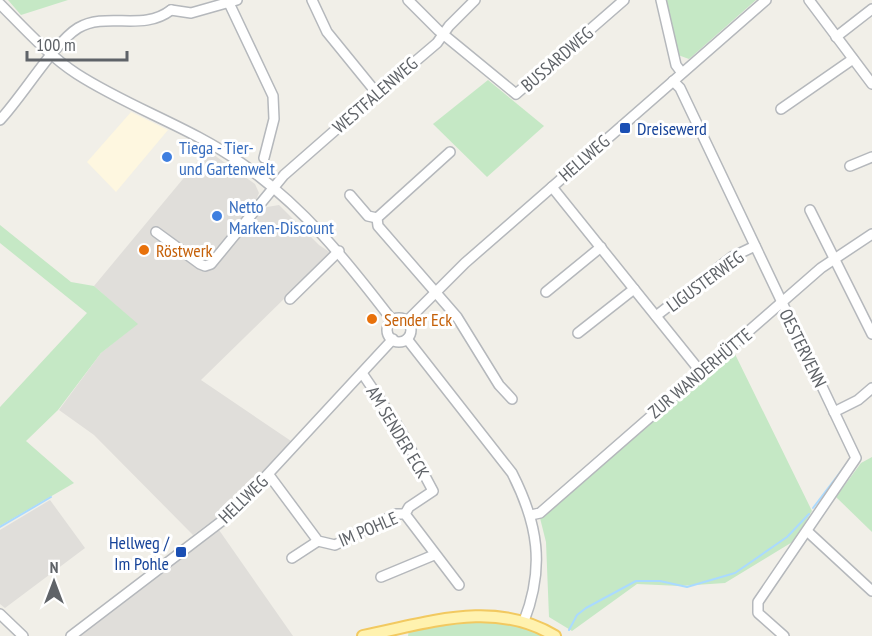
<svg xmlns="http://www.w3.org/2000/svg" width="872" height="636" font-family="'PT Sans Narrow',sans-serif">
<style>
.commercial{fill:#fef7e0}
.industrial{fill:#e0deda}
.green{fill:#c5e8c5}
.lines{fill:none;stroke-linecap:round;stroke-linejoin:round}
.stream{stroke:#aadaff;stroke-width:2}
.minor-casing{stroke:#b5b8bc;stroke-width:12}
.major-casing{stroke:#f2c960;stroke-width:14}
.minor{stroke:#fff;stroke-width:9}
.major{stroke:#fff2af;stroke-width:10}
.transit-dot{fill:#1a4fb4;stroke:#fff;stroke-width:2}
.shop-dot{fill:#3f7fe0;stroke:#fff;stroke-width:2}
.food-dot{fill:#e8710a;stroke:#fff;stroke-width:2}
.labels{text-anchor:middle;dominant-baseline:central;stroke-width:6;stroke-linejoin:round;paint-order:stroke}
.street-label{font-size:18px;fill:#5f6368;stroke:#fff}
.transit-label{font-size:18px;fill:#164399;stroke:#fff;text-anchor:start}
.shop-label{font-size:18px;fill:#366cbe;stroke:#fff;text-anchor:start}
.food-label{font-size:18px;fill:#c56008;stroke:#fff;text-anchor:start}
</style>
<rect width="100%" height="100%" fill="#f1efe8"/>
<path class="commercial" d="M131 112 168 130 116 192 87 162Z"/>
<g class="industrial">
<path d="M207 150 255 184 259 193 252 209 212 256 223 258 259 214 267 207 279 205 319 245 331 253 201 380 294 443 227 510 193 535 94 435 59 410 101 353 137 324 94 286Z"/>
<path d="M50 500 85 548 5 608 0 604V530Z"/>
<path d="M219 530 293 636H78L103 617Z"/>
</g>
<g class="green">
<path d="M8 0H68L21 15Z"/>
<path d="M665 0H756L689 59 678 55Z"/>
<path d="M488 80 544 126 487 177 433 124Z"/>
<path d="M0 225 71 282 94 286 138 324 101 353 58 410 26 441 74 483 0 526V407L87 313 0 243Z"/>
<path d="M733 350 812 511 794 541 725 583 680 586 637 584 572 631 549 617 546 542 540 518Z"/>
<path d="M872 457V532L836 497 861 463Z"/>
<path d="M480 618 503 619 549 636H408L409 630Z"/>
</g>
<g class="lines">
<g class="stream">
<path d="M813 508 848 462"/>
<path d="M0 527 51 497"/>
<path d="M569 630 577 615 586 608 636 581H660L687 587 735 573 787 537 809 514"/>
</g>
<defs>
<g id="minor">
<path d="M312 0 327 32 375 91"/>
<path d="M408 0 438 30 516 94 624 0"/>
<path d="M661 0 676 65 682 73"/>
<path d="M809 0 872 84"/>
<path d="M229 3 273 96 274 119 264 158"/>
<path d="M0 4C24 28 48 55 77 74 130 108 190 127 241 163 304 207 346 260 392 320"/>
<path d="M171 10 191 13 237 0"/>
<path d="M836 37 872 9"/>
<path d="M673 81 680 88 856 458 758 602V613L784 636"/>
<path d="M781 109 853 59"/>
<path d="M0 120C22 97 55 42 78 28 107 11 143 32 171 10"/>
<path d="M450 152 377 218 378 226 457 317 499 385 512 399"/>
<path d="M850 166 872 157"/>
<path d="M552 187 700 371"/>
<path d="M350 195 368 216 377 218"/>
<path d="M810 210 872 334"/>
<path d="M156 232 200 264 205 266 211 264 284 175 372 98 375 91 384 88 437 43 449 26 475 0"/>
<path d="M546 292 601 247"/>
<path d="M290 299 339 251"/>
<path d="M656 316 732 257 755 246"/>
<circle cx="399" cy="330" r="12"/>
<path d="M407 321 465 263 766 0"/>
<path d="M578 333 634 289"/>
<path d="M407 339 512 473C538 524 545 567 524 621"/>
<path d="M362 373 400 429 433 491 409 507 405 514"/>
<path d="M834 412 858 400 872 388"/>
<path d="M269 475 318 541 335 545 396 514H405L459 585"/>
<path d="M531 515 540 513 821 268 872 234"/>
<path d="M807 531 872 591"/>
<path d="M292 558 318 541"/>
<path d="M381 577 434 555"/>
<path d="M0 614 23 636"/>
<path d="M71 636 231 514 393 339"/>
</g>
<path id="major" d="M363 636C428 623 495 599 555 636"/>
</defs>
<use href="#minor" class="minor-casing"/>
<use href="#major" class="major-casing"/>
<use href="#minor" class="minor"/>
<use href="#major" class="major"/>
</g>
<g class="transit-dot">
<rect x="619" y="122" width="12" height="12" rx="3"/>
<rect x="175" y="546" width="12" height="12" rx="3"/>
</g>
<g class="shop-dot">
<circle cx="167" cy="157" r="6"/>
<circle cx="217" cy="216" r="6"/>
</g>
<g class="food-dot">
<circle cx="144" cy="250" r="6"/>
<circle cx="372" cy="319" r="6"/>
</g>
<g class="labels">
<g class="street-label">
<text transform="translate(557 59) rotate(-41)">BUSSARDWEG</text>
<text transform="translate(375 95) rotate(-41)">WESTFALENWEG</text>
<text transform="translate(584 158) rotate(-41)">HELLWEG</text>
<text transform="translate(705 281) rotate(-36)">LIGUSTERWEG</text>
<text transform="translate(803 348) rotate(64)">OESTERVENN</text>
<text transform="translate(700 373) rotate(-40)">ZUR WANDERHÜTTE</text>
<text transform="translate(398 432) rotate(59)">AM SENDER ECK</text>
<text transform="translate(243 499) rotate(-44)">HELLWEG</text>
<text transform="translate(368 529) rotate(-23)">IM POHLE</text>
</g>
<g class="transit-label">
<text x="637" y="128">Dreisewerd</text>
<text x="169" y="542" text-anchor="end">Hellweg /<tspan x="169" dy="21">Im Pohle</tspan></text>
</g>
<g class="shop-label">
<text x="179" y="147">Tiega - Tier-<tspan x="179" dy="21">und Gartenwelt</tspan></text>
<text x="229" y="206">Netto<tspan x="229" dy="21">Marken-Discount</tspan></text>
</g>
<g class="food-label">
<text x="156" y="250">Röstwerk</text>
<text x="384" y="319">Sender Eck</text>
</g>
</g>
<g transform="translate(54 582)" stroke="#ffffff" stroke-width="4.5" paint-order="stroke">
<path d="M0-4.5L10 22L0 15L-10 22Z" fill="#5f6368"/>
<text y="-9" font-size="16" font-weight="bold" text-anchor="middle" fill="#5f6368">N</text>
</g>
<path d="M27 51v9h100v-9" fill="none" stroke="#5f6368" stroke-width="3"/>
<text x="36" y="51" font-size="18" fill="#5f6368" stroke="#ffffff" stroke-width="4.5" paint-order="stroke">100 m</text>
</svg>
